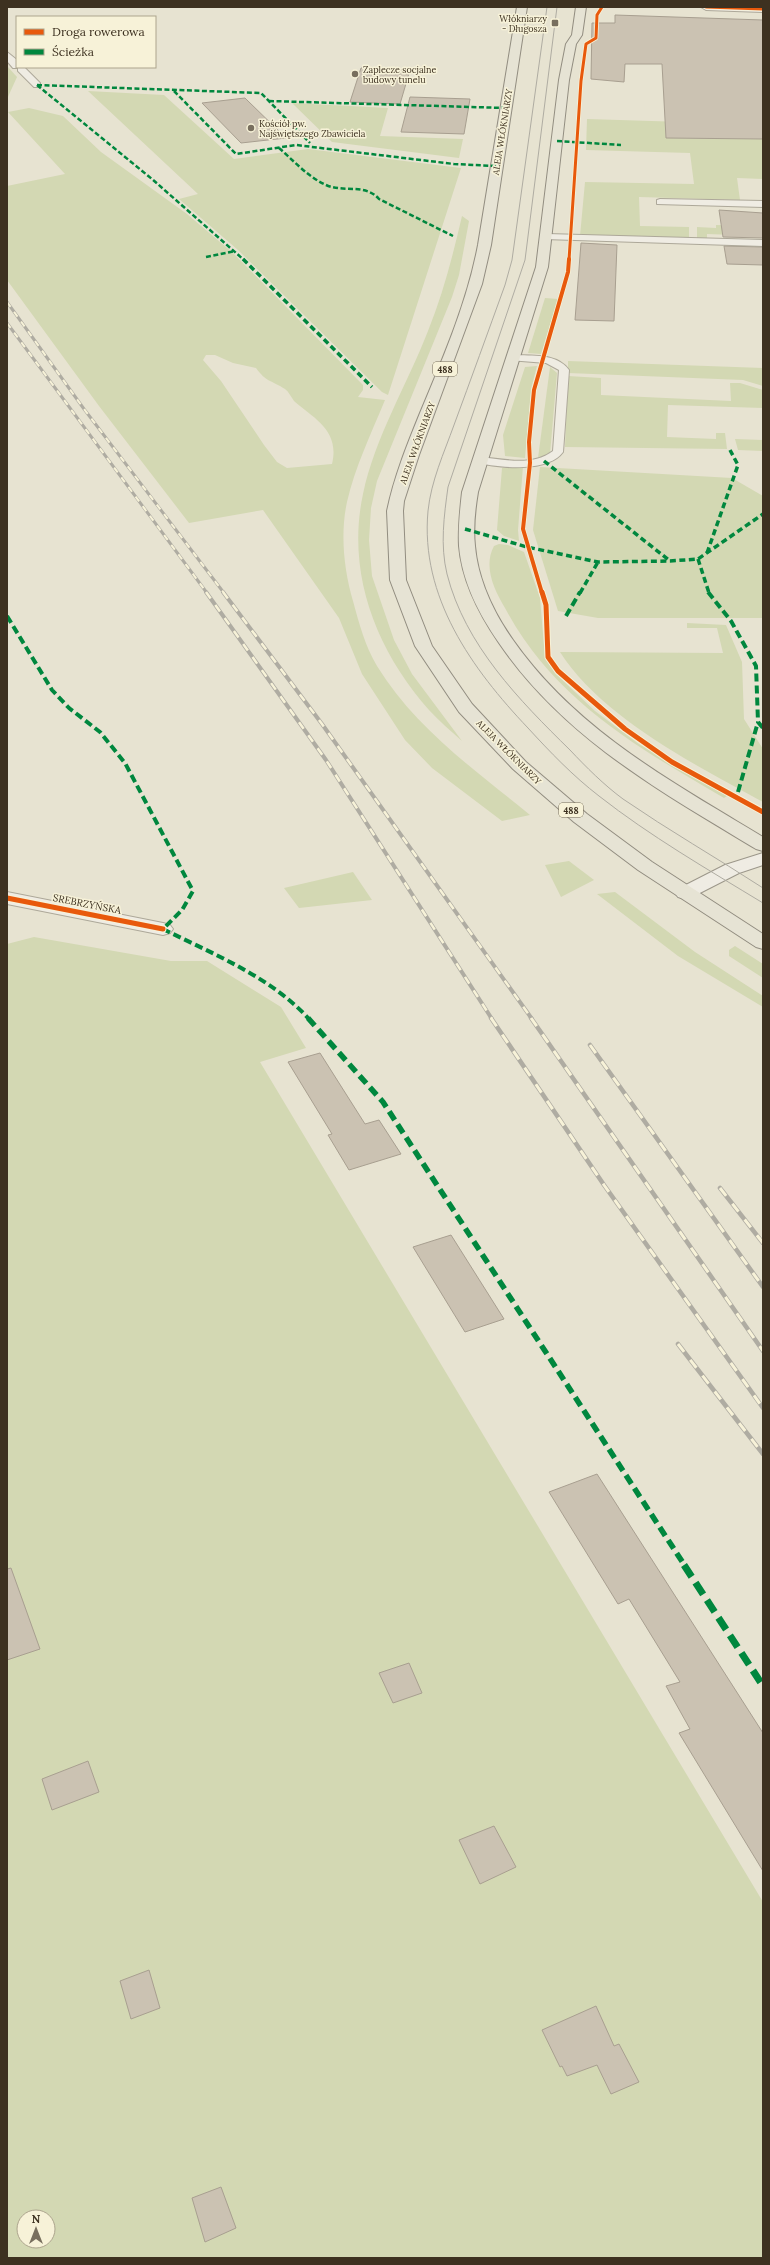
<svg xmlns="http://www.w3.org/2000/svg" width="770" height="2265" font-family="Lora,serif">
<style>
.green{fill:#d3d8b3;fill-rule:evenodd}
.building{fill:#cbc2b2;stroke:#a89f90}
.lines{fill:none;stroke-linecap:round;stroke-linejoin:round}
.lane-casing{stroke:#ada899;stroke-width:2}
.street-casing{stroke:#ada899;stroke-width:2}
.secondary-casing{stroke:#9c978a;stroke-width:2}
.primary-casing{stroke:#928d80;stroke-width:2}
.lane{fill:#efece3;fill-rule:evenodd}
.street{fill:#efece3;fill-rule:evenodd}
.secondary{fill:#efece3;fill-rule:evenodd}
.primary{fill:#e6e3d4;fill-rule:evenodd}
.tram{stroke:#afaca2;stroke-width:1}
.rail-far2-casing{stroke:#afaca2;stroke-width:3}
.rail-far1-casing{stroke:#afaca2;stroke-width:4}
.rail-casing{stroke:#afaca2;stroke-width:4.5}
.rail-far2{stroke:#f7f2d8;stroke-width:2;stroke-dasharray:6;stroke-linecap:butt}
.rail-far1{stroke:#f7f2d8;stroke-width:2.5;stroke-dasharray:8;stroke-linecap:butt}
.rail{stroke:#f7f2d8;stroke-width:3;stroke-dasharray:10;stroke-linecap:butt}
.quiet-far4{stroke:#00873e;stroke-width:2.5;stroke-dasharray:5 2.5;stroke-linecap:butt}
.quiet-far3{stroke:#00873e;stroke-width:3.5;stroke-dasharray:6 3.5;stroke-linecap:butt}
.quiet-far2{stroke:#00873e;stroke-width:4;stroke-dasharray:8 4;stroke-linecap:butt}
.quiet-far1{stroke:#00873e;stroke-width:5.5;stroke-dasharray:10 5.5;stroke-linecap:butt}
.quiet{stroke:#00873e;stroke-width:7;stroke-dasharray:14 7;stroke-linecap:butt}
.cycleway-far2-casing{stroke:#f7f2d8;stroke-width:4.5}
.cycleway-far1-casing{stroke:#f7f2d8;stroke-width:5.5}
.cycleway-casing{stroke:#f7f2d8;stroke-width:7}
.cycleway-far2{stroke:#e8590c;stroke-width:3}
.cycleway-far1{stroke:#e8590c;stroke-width:4}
.cycleway{stroke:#e8590c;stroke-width:5}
.poi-dot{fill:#786f5e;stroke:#f7f2d8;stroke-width:1.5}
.labels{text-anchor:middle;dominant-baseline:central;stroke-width:3;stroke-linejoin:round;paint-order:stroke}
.far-poi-label{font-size:9px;fill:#3d3120;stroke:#f7f2d8;text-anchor:start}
.far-street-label{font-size:9px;fill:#3d3120;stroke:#f7f2d8}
.shield{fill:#f7f2d8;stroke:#756b57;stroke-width:1}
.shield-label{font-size:9px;font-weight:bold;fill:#3d3120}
.street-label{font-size:10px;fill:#3d3120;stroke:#f7f2d8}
</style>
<rect width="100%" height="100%" fill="#e7e3d1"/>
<g class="green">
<path d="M7 66 17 77 7 99Z"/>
<path d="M88 91 164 95 234 159 308 149 461 168 388 395 382 392 238 250 179 199 198 194Z"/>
<path d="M292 103 388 108 380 136 463 139 459 158 332 142Z"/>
<path d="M29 108 63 116 101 152 187 214 233 253 363 385V390L358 397 385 400C371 434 355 467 347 502 340 534 344 570 353 601 359 623 365 646 377 666 415 728 475 770 530 815L502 821 432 768 405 740 362 674 339 618 263 510 189 523 99 406 7 280V186L65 174 8 112ZM206 355H215L233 363 256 368C266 382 271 380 285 389 289 392 291 397 294 401 315 419 340 431 332 464L287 468 277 462 264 445 221 381 203 360Z"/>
<path d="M587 119 684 122 668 138 763 139V179L737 178 740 200 639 197 640 226 689 227V239L580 236 585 182 694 184 690 153 586 150Z"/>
<path d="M462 216 469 221 459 275 452 297 377 481 371 508 369 540 372 576 394 640 412 674 462 741C451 731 439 721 429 710 376 650 346 573 363 494 375 437 407 385 428 331 443 294 453 255 462 216Z"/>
<path d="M716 225 763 226V236L707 234V240L697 239V227L716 228Z"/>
<path d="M545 298 558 299 541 354 528 353Z"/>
<path d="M568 361 763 368V386L743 380 568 373Z"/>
<path d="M537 366 531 389 525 458 505 456 503 435 525 367Z"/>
<path d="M550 367 557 373 550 454 538 458Z"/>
<path d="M568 376 601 378V395L731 401 730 383H740L763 390V408L668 405 667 437 716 439V433H725L727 449 565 447Z"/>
<path d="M735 439 763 440V451L738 450Z"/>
<path d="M523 466 518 530 519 541 504 536 497 530 502 468Z"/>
<path d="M540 467 732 478 763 496V618H598L558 611 533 530Z"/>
<path d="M499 544 508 545 524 552 540 598 545 658 555 673 595 711 639 744 727 796 724 798C637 747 555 701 505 608 494 590 483 566 494 546Z"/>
<path d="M687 623 726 625 742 662 744 719 763 749V802C697 766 601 717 560 652L723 653 717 628H687Z"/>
<path d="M569 861 594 880 561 897 545 865Z"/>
<path d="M353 872 372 900 299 908 284 888Z"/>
<path d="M615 892 695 952 763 996V1007L678 956 597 894Z"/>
<path d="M34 937 171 961H207L281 1007 306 1048 260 1062 763 1902V2258H7V944ZM24 2217H48V2241H24Z"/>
<path d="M735 946 763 964V978L729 956V950Z"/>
</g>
<g class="building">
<path d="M615 15 763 20V139L666 138 662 64H625L624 82 591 79 592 23H615Z"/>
<path d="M361 68 410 70 400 104 350 102Z"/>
<path d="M410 97 470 99 464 134 401 132Z"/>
<path d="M245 98 248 101 286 138 241 143 202 103Z"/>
<path d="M719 210 763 213V238L723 237Z"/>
<path d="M581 243 617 245 614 321 575 320Z"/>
<path d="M724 246 763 247V265L727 264Z"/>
<path d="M320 1053 365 1124 379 1120 401 1154 349 1170 328 1135 332 1134 288 1062Z"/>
<path d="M451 1235 504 1319 465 1332 413 1247Z"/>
<path d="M597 1474 763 1733V1871L679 1733 690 1729 666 1686 680 1682 629 1599 618 1604 549 1492Z"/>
<path d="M11 1568 40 1649 7 1660V1569Z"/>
<path d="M409 1663 422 1693 393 1703 379 1673Z"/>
<path d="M88 1761 99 1792 52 1810 42 1779Z"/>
<path d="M494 1826 516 1867 480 1884 459 1840Z"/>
<path d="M149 1970 160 2008 131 2019 120 1981Z"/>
<path d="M596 2006 614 2046 619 2044 639 2082 611 2094 597 2065 567 2076 562 2066 560 2067 542 2030Z"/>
<path d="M221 2187 236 2228 205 2242 192 2198Z"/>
</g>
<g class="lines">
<defs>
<g id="lane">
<path d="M18 67H24L40 83V87H34L18 71Z"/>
<path d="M660 199 763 201V207L657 204V200Z"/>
<path d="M547 234 763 240V246L544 239V235Z"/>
<path d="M513 355C532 356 557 353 569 370L563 452C548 473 498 468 475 462L474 460 479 457C503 459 532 467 553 451L559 370 546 363 509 360 508 358Z"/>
</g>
<g id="street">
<path d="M701 7H763V12L706 10Z"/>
<path d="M7 52 17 60V67L21 68H13L7 61Z"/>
<path d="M7 892 163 923 170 925 173 929 170 933 163 935 7 904Z"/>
</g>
<path id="secondary" d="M763 853V865L739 873 692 897 685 899 678 897 675 893 678 889 725 865Z"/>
<g id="primary">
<path d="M517 7H527L491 245 482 284 419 455 404 501 403 511 406 580 432 646 472 704 526 762 587 814 652 862 763 934V949L756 947 638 870 574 822 513 769 459 712 415 646 390 580 387 511C394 477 407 445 420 413 443 358 467 303 478 245Z"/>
<path d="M576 7H586L582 35 576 44 569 80 548 267 478 492C475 510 473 528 475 546 478 580 494 613 513 640 576 730 672 782 763 837V851L756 849C660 791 564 738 499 643 479 614 462 582 459 546 458 528 460 510 462 492L536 267 559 80 566 44 572 35Z"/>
</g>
</defs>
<use href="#lane" class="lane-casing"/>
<use href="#street" class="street-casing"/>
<use href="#secondary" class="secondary-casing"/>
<use href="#primary" class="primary-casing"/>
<use href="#lane" class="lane"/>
<use href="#street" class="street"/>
<use href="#secondary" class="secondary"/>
<use href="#primary" class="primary"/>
<g class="tram">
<path d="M547 7 512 260 505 285C488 332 471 379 454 425 444 453 431 481 428 511 420 597 472 669 528 728 550 752 573 776 599 796 650 836 707 869 763 903"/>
<path d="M557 7 525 260 448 487C444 516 440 545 447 574 465 645 519 700 570 750 586 767 604 785 623 799 668 830 717 858 763 888"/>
</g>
<defs>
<g id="rail-far2">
<path d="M7 302 84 409 224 593"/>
<path d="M7 323 207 593"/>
</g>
<g id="rail-far1">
<path d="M206 592 326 760 492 1019"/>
<path d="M223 592 322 724 532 1019"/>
</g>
<g id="rail">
<path d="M491 1018 604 1185 763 1408"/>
<path d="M531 1018 763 1351"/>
<path d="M590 1045 763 1287"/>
<path d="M720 1188 763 1243"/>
<path d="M678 1344 763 1454"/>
</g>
</defs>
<use href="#rail-far2" class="rail-far2-casing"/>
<use href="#rail-far1" class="rail-far1-casing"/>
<use href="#rail" class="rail-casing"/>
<use href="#rail-far2" class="rail-far2"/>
<use href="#rail-far1" class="rail-far1"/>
<use href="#rail" class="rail"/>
<g class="quiet-far4">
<path d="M37 85 152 179 244 260"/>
<path d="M37 85 261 93 310 143"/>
<path d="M174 91 236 154 296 145 454 164 496 166"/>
<path d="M269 101 506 108"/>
<path d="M557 141 621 145"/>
<path d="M279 148C294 161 308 177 326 185 344 193 365 183 379 199L453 236"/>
<path d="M206 257 235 251"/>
</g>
<g class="quiet-far3">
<path d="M243 259 372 387"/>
<path d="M544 461 670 561"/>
<path d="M465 529 527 547 598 562 670 561 698 559 763 514"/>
<path d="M707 553 738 465 730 450"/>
<path d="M698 559 709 593"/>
<path d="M580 593 598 562"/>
</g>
<g class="quiet-far2">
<path d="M708 592 731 621 756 666 758 722 763 728"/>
<path d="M7 616 52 690 69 708 100 732 125 763 193 891 182 910 163 929C213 954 271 977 309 1019"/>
<path d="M566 616 580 592"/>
<path d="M738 792 758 722"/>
</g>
<path class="quiet-far1" d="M308 1018 383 1102 685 1566"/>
<path class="quiet" d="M684 1565 763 1686"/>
<defs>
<g id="cycleway-far2">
<path d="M706 7 763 9"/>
<path d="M569 260 581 81 586 44 596 38 597 15 602 7"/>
</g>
<path id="cycleway-far1" d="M542 593 523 529 530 463 529 442 534 390 568 272 569 259"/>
<g id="cycleway">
<path d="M542 592 546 605 548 657 558 671 625 729 672 762 763 812"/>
<path d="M7 898 163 929"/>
</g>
</defs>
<use href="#cycleway-far2" class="cycleway-far2-casing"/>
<use href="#cycleway-far1" class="cycleway-far1-casing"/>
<use href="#cycleway" class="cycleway-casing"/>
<use href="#cycleway-far2" class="cycleway-far2"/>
<use href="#cycleway-far1" class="cycleway-far1"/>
<use href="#cycleway" class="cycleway"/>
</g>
<g class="poi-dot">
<rect x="551" y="19" width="8" height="8" rx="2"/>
<circle cx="355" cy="74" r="4"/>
<circle cx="251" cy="128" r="4"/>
</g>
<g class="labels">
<g class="far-poi-label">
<text x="547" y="18" text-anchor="end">Włókniarzy<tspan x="547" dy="10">- Długosza</tspan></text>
<text x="363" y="69">Zaplecze socjalne<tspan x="363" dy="10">budowy tunelu</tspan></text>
<text x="259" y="123">Kościół pw.<tspan x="259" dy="10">Najświętszego Zbawiciela</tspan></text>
</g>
<g class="far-street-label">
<text transform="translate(502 132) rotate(-81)">ALEJA WŁÓKNIARZY</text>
<text transform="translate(417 443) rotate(-70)">ALEJA WŁÓKNIARZY</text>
<text transform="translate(509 752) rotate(45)">ALEJA WŁÓKNIARZY</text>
</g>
<g class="shield">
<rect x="433" y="362" width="24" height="14" rx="3"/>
<rect x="559" y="803" width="24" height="14" rx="3"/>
</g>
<g class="shield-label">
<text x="445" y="369">488</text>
<text x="571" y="810">488</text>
</g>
<g class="street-label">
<text transform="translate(87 904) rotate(11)">SREBRZYŃSKA</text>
</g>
</g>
<rect width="770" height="2265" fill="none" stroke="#3d3120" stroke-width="16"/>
<rect x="16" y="16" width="140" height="52" fill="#f7f2d8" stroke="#ada58e"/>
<rect x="24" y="29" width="20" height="6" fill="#e8590c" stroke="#ada58e"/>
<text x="52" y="36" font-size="12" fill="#3d3120">Droga rowerowa</text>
<rect x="24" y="49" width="20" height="6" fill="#00873e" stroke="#ada58e"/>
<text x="52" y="56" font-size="12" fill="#3d3120">Ścieżka</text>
<g transform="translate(36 2229)"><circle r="19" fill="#f7f2d8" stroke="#ada58e"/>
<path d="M0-3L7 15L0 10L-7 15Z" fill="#786f5e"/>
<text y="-6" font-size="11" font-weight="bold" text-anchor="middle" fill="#3d3120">N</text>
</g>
</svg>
